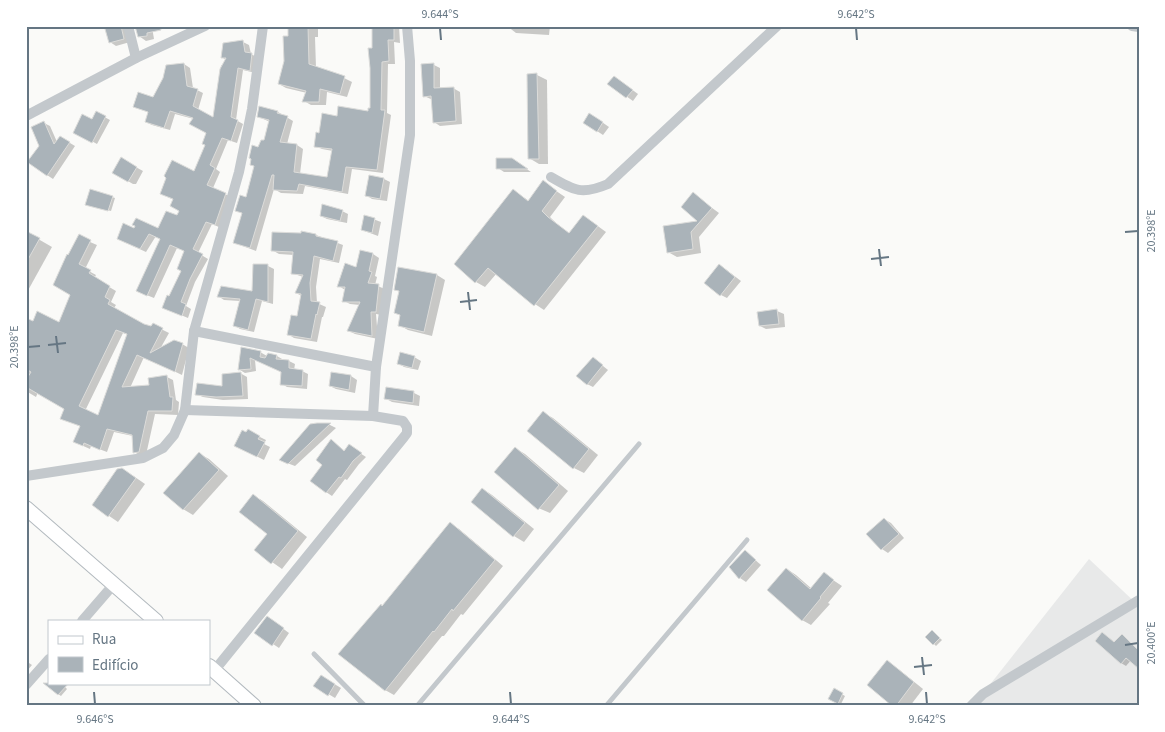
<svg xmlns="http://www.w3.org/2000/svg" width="1165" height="732" font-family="'Source Sans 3',sans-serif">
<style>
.built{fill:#e8e9e9}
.shadow{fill:#0003;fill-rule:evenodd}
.building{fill:#aab3b9;stroke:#dcdcda;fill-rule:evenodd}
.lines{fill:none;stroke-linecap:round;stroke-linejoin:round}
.secondary-casing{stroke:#b3babf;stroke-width:16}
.lane{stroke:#c3c8cc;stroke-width:5}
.street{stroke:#c3c8cc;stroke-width:10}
.secondary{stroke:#fff;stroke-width:14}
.ticks{fill:none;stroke:#657683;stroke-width:2}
.neatline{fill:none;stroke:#657683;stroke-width:2}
.ticks-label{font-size:12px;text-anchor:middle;fill:#657683}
</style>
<rect width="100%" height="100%" fill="#fafaf8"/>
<path class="built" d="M1089 559 1139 606V706H973Z"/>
<g class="shadow">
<path d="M119 26 127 29 130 42 116 46 110 42Z"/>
<path d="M287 26H313L318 29V37H315L316 68 344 78 352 82 347 97 327 92 326 105H311L304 101 307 93 286 88 279 84 290 37Z"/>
<path d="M373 26H399L400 43 394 42 395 64H388L387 113 391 115 383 173 352 169 348 194 305 186 303 194 281 193 274 189 256 251 235 243 243 214 237 210 247 198 255 166 252 165 259 149 265 142 270 122 259 117 260 108 278 112 293 121 287 144 297 145 303 149 300 174 328 178 333 151 322 149 316 146 320 134 338 117 369 113 371 110Z"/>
<path d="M507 26H550L549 35 516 33Z"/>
<path d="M152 27 154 39 146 41 139 36Z"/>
<path d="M243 42 249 45 251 54 258 58 256 73 243 70 236 120 243 124 237 143 228 140 216 169 220 172 213 188 231 197 221 228 212 224 198 253 208 259 195 282 186 306 191 309 188 318 164 308 170 298 182 270 185 251 177 248 154 298 144 294 161 239 156 236 146 252 124 242 135 230 158 229 178 216 181 210 174 200 161 194 195 173 207 145 208 133 194 119 175 114 170 130 152 125 146 122 149 112 135 106 154 98 184 64 190 68 193 88 203 93 198 110 214 119 221 66 226 60 223 58Z"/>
<path d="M434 65 440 68V89L453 88 460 92 462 124 440 126 434 122 433 100 424 96Z"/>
<path d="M537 75 547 80 548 164H539L529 158Z"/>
<path d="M620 81 638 94 633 101 609 84Z"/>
<path d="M97 113 110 120 97 144 75 132 93 120Z"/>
<path d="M596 118 609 127 603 135 597 131Z"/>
<path d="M44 123 50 126 57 142 60 137 75 146 53 179 47 175 40 146Z"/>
<path d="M121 159 143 171 136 184H133L114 173Z"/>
<path d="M518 163 531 172H504L498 168Z"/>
<path d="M384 179 390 182 387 201 372 199 366 195Z"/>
<path d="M543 182 565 197 550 217 557 224 570 234 584 216 606 232 544 310 535 304 497 273 485 287 476 282 456 264 513 190 529 201Z"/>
<path d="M693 194 719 213 699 237 701 253 677 257 668 252 700 221Z"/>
<path d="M112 197 115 198 111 211 87 205Z"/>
<path d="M342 211 348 214 347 223 327 219 321 216Z"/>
<path d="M365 216 381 222 378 236 362 230Z"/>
<path d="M26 232 52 247 26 294Z"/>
<path d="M316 235 343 245 339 263 320 259 316 287 317 303 326 307 323 317H322L317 342 294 338 288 334 298 317 302 296 296 293 303 277 292 273 294 255 279 254 272 250Z"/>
<path d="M90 242 97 245 85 269 96 275 94 278 116 291 111 302 116 305 114 308 143 325 152 327 153 325 169 333 160 349 182 344 189 348 182 375 144 357 130 388 151 386 167 377 173 380 176 400 179 402 178 415 155 414 146 455 141 456 134 452 133 436 114 432 107 452 91 446 90 449 81 445V427L61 418 65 408 38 392 36 397 26 391V324L33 323 59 324 72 294 55 285ZM123 333 128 335 99 416 85 411Z"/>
<path d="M361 251 373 254 379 258 375 276 377 277 375 285 385 289 382 315 376 314 378 339 355 334 349 331 360 305 350 304 344 301 345 290 339 286 357 269Z"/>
<path d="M720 265 741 281 727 298 721 295Z"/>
<path d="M268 266 274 269 273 304 262 301 254 332 240 329 234 325 240 301 224 300 218 296 254 293Z"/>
<path d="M399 268 437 275 445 280 432 336 408 330 399 325 401 316 395 312 400 292 396 289Z"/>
<path d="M777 311 784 314 785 327 766 329 760 326 758 313Z"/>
<path d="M242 349 260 352 267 356 268 354 277 356 282 359V361H289L295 364 294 370 302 371 308 374 307 389 287 387 282 384V372L255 360 256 371 245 373 240 370Z"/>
<path d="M414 357 421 361 418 370 404 367 398 363Z"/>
<path d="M593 358 608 370 593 387 587 384Z"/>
<path d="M240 373 247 377 248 399 223 400 203 397 196 394 223 387Z"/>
<path d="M332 373 351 376 357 380 355 393 336 389 330 386Z"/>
<path d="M414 393 420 396 419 406 392 402 385 398Z"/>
<path d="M543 413 553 418 598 455 584 473 574 468Z"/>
<path d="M311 425H330L336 428 295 466 287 463Z"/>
<path d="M248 431 266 440 264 444 270 447 264 460 242 449Z"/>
<path d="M331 440 345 451 349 446 366 457 359 464 347 480 345 479 332 496 326 492 324 465Z"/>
<path d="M515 448 525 454 568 491 550 513 536 507Z"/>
<path d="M200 454 209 459 228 476 193 515 183 509Z"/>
<path d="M132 475 145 484 118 522 93 505Z"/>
<path d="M483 489 492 495 534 529 524 542 514 536 472 502Z"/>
<path d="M253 495 263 501 307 537 282 569 255 550 269 534Z"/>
<path d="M884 519 891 523 904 538 888 553 882 549 868 534Z"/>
<path d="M450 524 459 529 503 566 463 615 461 614 444 636H442L394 695 385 690 383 607Z"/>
<path d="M745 551 761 565 746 582 740 578 731 567Z"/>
<path d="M787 569 796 575 812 589 824 574 842 586 828 603 830 604 811 625 802 620Z"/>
<path d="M274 622 289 633 279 648 273 644Z"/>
<path d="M934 633 942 640 936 646 934 644Z"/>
<path d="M1107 636 1115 643 1122 636 1139 651 1126 666 1121 663Z"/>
<path d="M26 661 32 665 26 672Z"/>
<path d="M887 662 897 668 923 689 910 706H894Z"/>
<path d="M321 676 341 688 335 698 315 686Z"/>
<path d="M61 683 67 689 61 696 58 694Z"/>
<path d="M834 690 845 696 841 704 830 698Z"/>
</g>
<g class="building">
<path d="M115 26H121L124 39 109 43 105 29Z"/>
<path d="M135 26H160L161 30 147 33V36L138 37Z"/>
<path d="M288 26H308L309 64 345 76 340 94 320 89 319 102H302L306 91 278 84 284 61 283 36H288Z"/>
<path d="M372 26H394V40H388L389 61 382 62 381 110H385L377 170 346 167 342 192 299 184 297 191 273 190 274 175H272L250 248 233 243 242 213 235 211 240 195 246 197 254 166 250 165 251 159 249 158 252 145 258 147 261 140H264L269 120 257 117 259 106 278 111 277 113 288 116 280 142 297 144 294 172 327 177 332 149 314 147 316 132 319 133 322 113 337 116 338 106 368 111V108H370V68L368 48H372Z"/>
<path d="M243 40 245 52 252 53 250 71 238 68 231 117 238 120 231 141 222 138 210 165 215 168 207 185 226 193 215 225 206 222 193 249 203 254 190 279 181 302 186 304 182 316 162 308 167 295 169 296 181 271 177 269 184 251 170 245 147 296 136 291 160 239 149 234 140 249 117 239 123 223 134 228 135 226 132 225 136 218 158 228 166 211 177 215 179 211 170 206 173 199 160 194 166 178 164 176 172 160 194 171 205 145 202 144 206 133 189 124 193 118 170 111 164 128 145 122 148 112 133 107 138 92 153 97 163 78 166 65 184 63 187 86 198 89 193 106 213 117 220 69 226 58H221L223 43Z"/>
<path d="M434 63V88L454 87 456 121 433 123 431 96 423 97 421 64Z"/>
<path d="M537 73 539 159H528L527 74Z"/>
<path d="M614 76 633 90 626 98 607 84Z"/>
<path d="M96 111 106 116 92 143 73 133 82 114 92 119Z"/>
<path d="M589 113 603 122 597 132 583 123Z"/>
<path d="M44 121 54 144 60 136 70 142 47 176 27 162 39 146 31 127Z"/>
<path d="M121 157 137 167 128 182 112 173Z"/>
<path d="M496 158H512L528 169H496Z"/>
<path d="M369 175 384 178 380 199 365 196Z"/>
<path d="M543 180 557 191 542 211 548 217 569 233 583 215 598 226 534 306 488 268 475 283 454 264 513 189 528 201Z"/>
<path d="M90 189 113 196 108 211 85 205Z"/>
<path d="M693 192 712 208 691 232 693 249 667 253 663 226 697 221 681 207Z"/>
<path d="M322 204 343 210 340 221 320 216Z"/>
<path d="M364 215 375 218 372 233 361 230Z"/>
<path d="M26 231 40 238 26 263Z"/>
<path d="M301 231 316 234V236L338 241 333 261 314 256 310 283 311 301 320 302 317 315 316 314 311 339 287 335 291 315 297 316 301 294 295 293 303 275 291 274 293 252 271 251 272 232 301 233Z"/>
<path d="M79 234 91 240 79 264 91 270 89 273 110 286 105 297 110 300 108 304 144 324 151 326 153 323 163 328 150 353 174 340 183 343 175 372 137 355 122 387 149 385 148 378 167 375 170 397H173L172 411H148L139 452 133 453 132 435 107 429 100 450 84 443 83 446 73 442 80 426 60 419 64 409 26 387V380L31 372 26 369V318L33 321 37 311 59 322 70 295 53 285 67 254 68 255ZM116 330 127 334 98 415 79 406Z"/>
<path d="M360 250 373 253 369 271 372 272 368 283 379 284 376 312H371L372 336 347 331 360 302H342L345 287H337L345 263 356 267Z"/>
<path d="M253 264H268V302L256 299 248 330 233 326 240 299 217 297 221 286 252 291Z"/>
<path d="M719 264 735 277 720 296 704 283Z"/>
<path d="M398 267 437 274 424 332 398 326 400 315 394 313 399 291 394 290Z"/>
<path d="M777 309 779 324 759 326 757 312Z"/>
<path d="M241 347 261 351 260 357 265 358 268 353 277 355 276 359 289 360V368L303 370 302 386 280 385 281 372 250 358 251 369 238 370Z"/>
<path d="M400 352 415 356 412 368 397 364Z"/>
<path d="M593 357 603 365 587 385 576 376Z"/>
<path d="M241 372 243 396 216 397 195 395 197 383 222 386V374Z"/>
<path d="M331 372 351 375 349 390 329 386Z"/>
<path d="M386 387 414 391 413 403 384 399Z"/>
<path d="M543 411 589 449 573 469 527 431Z"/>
<path d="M317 423H331L288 464 279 460 310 424Z"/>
<path d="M248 429 260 436 258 439 265 442 257 457 234 446 242 430 246 432Z"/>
<path d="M331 439 344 451 349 444 362 453 353 461 341 478 339 477 326 493 310 481 322 465 316 460Z"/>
<path d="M515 447 559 485 538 510 494 472Z"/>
<path d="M199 452 219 470 183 510 163 493Z"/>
<path d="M122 468 136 478 108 517 92 505 117 469Z"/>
<path d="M482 488 525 523 513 537 471 502Z"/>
<path d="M253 494 298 531 271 564 254 550 267 534 239 512Z"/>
<path d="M884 518 899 534 881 550 866 534Z"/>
<path d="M450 522 495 560 453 611 452 609 434 632 433 631 385 691 338 654 381 604 382 606Z"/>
<path d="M745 550 756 560 739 579 729 567Z"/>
<path d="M786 568 810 589 824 572 834 580 820 597 821 598 802 621 767 590Z"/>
<path d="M267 616 284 628 272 646 254 633Z"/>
<path d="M932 630 940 638 933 645 925 637Z"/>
<path d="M1102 632 1114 642 1122 634 1139 651V669L1126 658 1121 664 1095 641Z"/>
<path d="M887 660 914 682 896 706H892L867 685Z"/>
<path d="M321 675 335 684 328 696 313 686Z"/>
<path d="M43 683H69L58 695Z"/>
<path d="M834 688 843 693 838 704 828 699Z"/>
</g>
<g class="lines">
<defs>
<g id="secondary">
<path d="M26 508 156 621"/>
<path d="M209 666 254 706"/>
</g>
</defs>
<use href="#secondary" class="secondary-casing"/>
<g class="lane">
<path d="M314 654 365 706"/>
<path d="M417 706 639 444"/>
<path d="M606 706 747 540"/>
</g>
<g class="street">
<path d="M128 26 136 58"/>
<path d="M1132 26 1139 27"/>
<path d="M26 116 136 58 205 26"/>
<path d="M551 177C575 191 582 195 608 184L777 26"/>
<path d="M194 331 376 367"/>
<path d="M185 410 373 416 403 421 407 427V433L404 437 214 671"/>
<path d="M373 416 376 367 410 135V61L407 26"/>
<path d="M26 476 143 458 163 448 174 435 185 410 194 331 239 172 252 109 263 26"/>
<path d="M82 621 114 584"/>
<path d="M26 685 49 659"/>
<path d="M971 706 983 694 1139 600"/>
</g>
<use href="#secondary" class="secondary"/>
</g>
<path class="ticks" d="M440 28 441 40M856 28 857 40M1125 232 1138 231M879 249 881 266M871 259 889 257M468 292 470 310M460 302 477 300M56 336 58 353M48 345 66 343M28 347 40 346M1125 645 1138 643M922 657 924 675M914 667 932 665M94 692 95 704M510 692 511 704M926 692 927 704"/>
<rect width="1165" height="732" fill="none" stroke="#ffffff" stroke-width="55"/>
<rect x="48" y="620" width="162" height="65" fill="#ffffff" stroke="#c1c8cd"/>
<rect x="58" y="636" width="25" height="8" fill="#ffffff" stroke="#c1c8cd"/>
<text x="92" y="644" font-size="15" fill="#657683">Rua</text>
<rect x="58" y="657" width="25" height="15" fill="#aab3b9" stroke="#c1c8cd"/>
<text x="92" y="670" font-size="15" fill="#657683">Edifício</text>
<rect x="28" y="28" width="1110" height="676" class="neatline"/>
<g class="ticks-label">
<text x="440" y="18">9.644°S</text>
<text x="856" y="18">9.642°S</text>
<text transform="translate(1151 231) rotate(-90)" y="4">20.398°E</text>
<text transform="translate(14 347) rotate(-90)" y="4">20.398°E</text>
<text transform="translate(1151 643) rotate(-90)" y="4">20.400°E</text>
<text x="95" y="723">9.646°S</text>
<text x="511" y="723">9.644°S</text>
<text x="927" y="723">9.642°S</text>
</g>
</svg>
